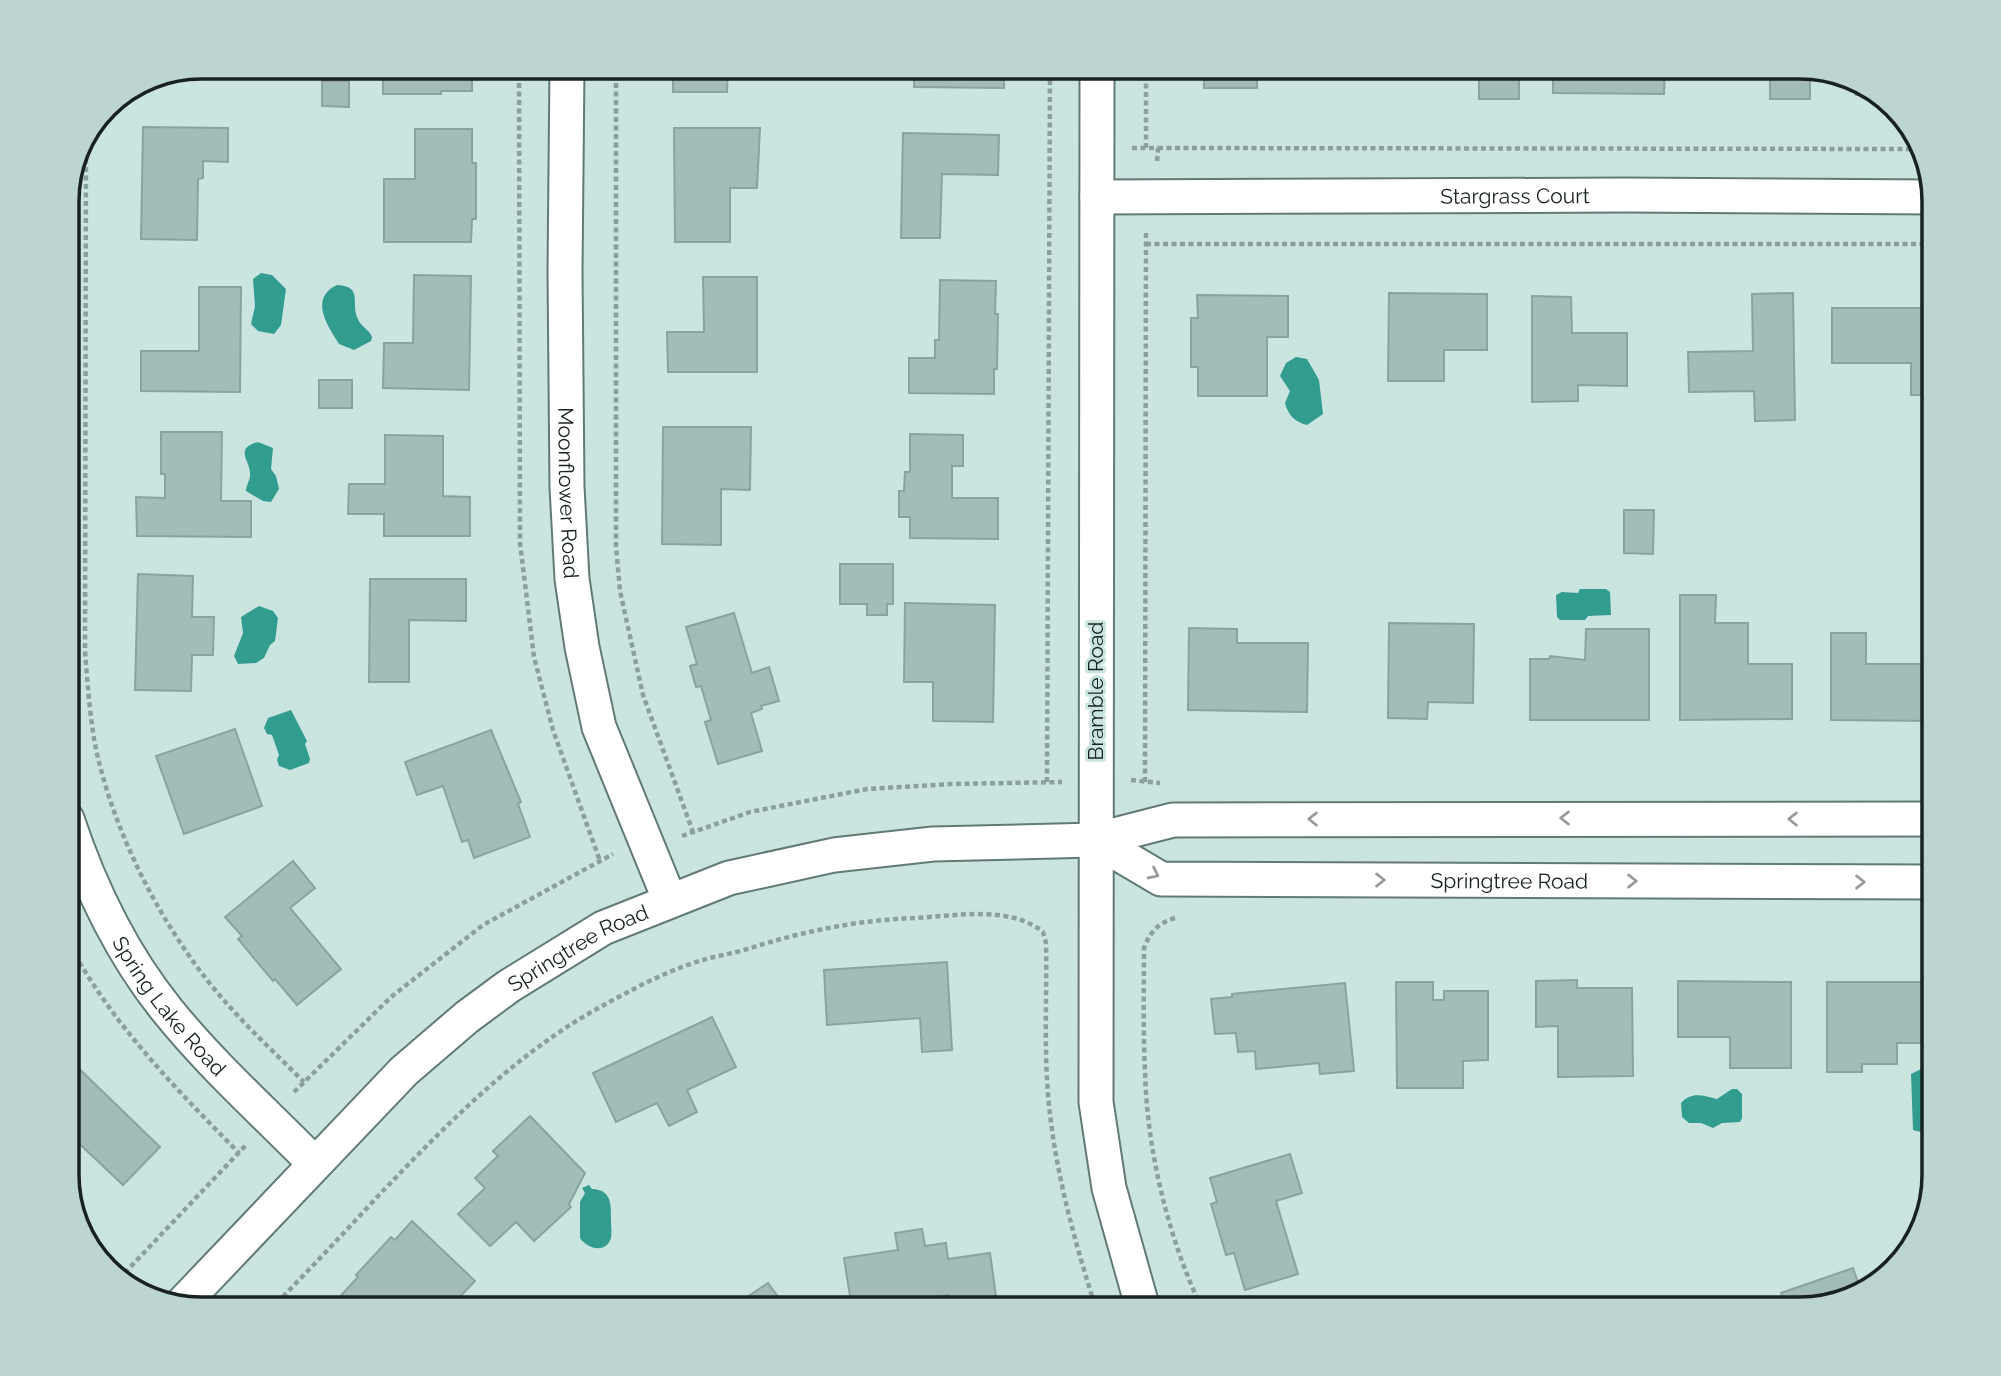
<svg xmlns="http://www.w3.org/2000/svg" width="2001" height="1376" font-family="Raleway,sans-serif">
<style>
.water{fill:#329c8f}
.building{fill:#a2bcb7;stroke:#89a39e;stroke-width:2}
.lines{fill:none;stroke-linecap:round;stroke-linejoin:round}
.street-casing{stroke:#627a76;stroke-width:37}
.path{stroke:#8ba09d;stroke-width:4.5;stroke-dasharray:5 3.5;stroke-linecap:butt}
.street{stroke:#fff;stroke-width:33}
.oneway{stroke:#979c9b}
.labels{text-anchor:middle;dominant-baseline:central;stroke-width:6;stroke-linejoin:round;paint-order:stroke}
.street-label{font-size:21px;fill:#182221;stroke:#cae5e0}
.rim{fill:none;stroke:#182221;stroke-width:3.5}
</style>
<rect width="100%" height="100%" fill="#cae5e0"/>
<g class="water">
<path d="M261 273 272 275 286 289 281 325 274 334 258 331 251 324 255 306 253 279Z"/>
<path d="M337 285C364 286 350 304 358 319 361 327 369 329 372 337L371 341 354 350 339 344C327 325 309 298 337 285Z"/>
<path d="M1296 357 1307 359 1319 380 1323 414 1307 425C1295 422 1288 415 1285 403L1290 391 1280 376 1286 363Z"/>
<path d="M258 442 273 448 271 469 276 476 279 489 271 502 263 501 246 491C246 485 250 481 250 475 251 461 233 449 258 442Z"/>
<path d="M1580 589H1606L1610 592 1611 615 1588 616 1585 620H1560L1557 617 1556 595 1562 592 1578 593Z"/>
<path d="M259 606 273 611 278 618 275 641 270 645 264 658 256 663 238 664 234 656 243 633 241 617Z"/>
<path d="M291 710 307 741 305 744 310 759 309 763 290 770 279 766 277 760 279 755 272 735 267 734 264 728 268 718Z"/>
<path d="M1921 1069 1934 1071V1132L1928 1134 1913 1130 1911 1074Z"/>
<path d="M1732 1089H1737L1742 1094V1118L1740 1122 1722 1123 1713 1128 1701 1123H1689L1682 1117 1681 1103C1692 1091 1703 1096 1717 1099Z"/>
<path d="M589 1185 592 1189C612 1190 611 1204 611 1221 611 1226 612 1233 611 1238 606 1254 587 1249 580 1238V1202L585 1193 582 1188Z"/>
</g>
<g class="building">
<path d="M201 66H234V76L158 75Z"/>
<path d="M383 66H472V91H441V94H383Z"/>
<path d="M673 66H728L727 92H673Z"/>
<path d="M914 66H1004V88L914 87Z"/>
<rect x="1204" y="66" width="53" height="22"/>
<rect x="1479" y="66" width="40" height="33"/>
<path d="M1553 66H1665L1664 94 1553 93Z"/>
<path d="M1770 66H1800L1810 69V99H1770Z"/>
<path d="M322 81H349V107L322 106Z"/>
<path d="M1856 83 1875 89 1881 95H1856Z"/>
<path d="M143 127 228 128V162L203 161V178L198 179 197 240 141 239Z"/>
<path d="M674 128H760L757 188H730V242H675Z"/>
<path d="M415 129H472V163H476V219H472L471 242H384V179H415Z"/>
<path d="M903 133 999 135 998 175 942 174 940 238H901Z"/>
<path d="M414 275 471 276 469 390 383 388 384 343H413Z"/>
<path d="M703 277H757V372H668L667 332H704Z"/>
<path d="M940 280 996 281 995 314H998L997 369H994V394L909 393V358H935V340H939Z"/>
<path d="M199 287H241L240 392 141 391V351H199Z"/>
<path d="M1389 293 1487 294V350H1444V381H1388Z"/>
<path d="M1793 293 1795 420 1755 421 1754 391 1689 392 1688 352 1753 351 1752 294Z"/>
<path d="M1197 295 1288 296V337H1267V396H1198V367H1191V318H1198Z"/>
<path d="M1532 296 1571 297 1572 333H1627V386L1578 385V401L1532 402Z"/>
<path d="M1832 308H1934V395H1911V363H1832Z"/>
<rect x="319" y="380" width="33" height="28"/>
<path d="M663 427H751L750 490 721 489V545L662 544Z"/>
<path d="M161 432H222L221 501H251V537L137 536 136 497 165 498V474H161Z"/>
<path d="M910 434 963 435V466H952V498H998V539L910 538V517H899V491H904L905 472H910Z"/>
<path d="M385 435 443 436V496L470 497V536H384V514H348L349 484H385Z"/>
<path d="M1624 510H1654L1653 554 1624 553Z"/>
<path d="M840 564H893V604H887V615H867V604H840Z"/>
<path d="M138 574 193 576 192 617H214L213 655H192L191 691 135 690Z"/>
<path d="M370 579H466V621L409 620V682H369Z"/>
<path d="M1680 595H1716L1715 623H1748V664H1792V719L1680 720Z"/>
<path d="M905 603 995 605 993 722 933 721V682H904Z"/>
<path d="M734 613 752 673 769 667 779 701 761 706 762 709 751 713 762 751 718 764 705 722 711 720 701 686 696 687 690 666 697 664 686 627Z"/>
<path d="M1389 623 1474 624 1473 703 1428 702 1427 719 1388 718Z"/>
<path d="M1189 628 1237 629V643H1308L1307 712 1188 710Z"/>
<path d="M1586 629H1649V720H1530V659H1549L1550 656 1585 660Z"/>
<path d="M1831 633H1866V664H1934V721L1831 720Z"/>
<path d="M235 729 262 806 184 834 156 756Z"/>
<path d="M491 730 521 802 518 804 530 837 474 858 468 840 462 842 443 786 417 795 405 762Z"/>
<path d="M293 861 315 888 290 908 341 969 297 1005 275 979 273 981 238 939 242 936 225 917Z"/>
<path d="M947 962 952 1050 922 1052 920 1018 827 1025 824 970Z"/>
<path d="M1577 980V988H1632L1633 1076 1558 1077V1026L1536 1027V981Z"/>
<path d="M1678 981 1791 982V1068H1730V1037H1678Z"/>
<path d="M1396 982H1433V1000H1444V991H1488V1060L1463 1061V1088H1397Z"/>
<path d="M1827 982H1934V1043H1897V1064H1862V1072H1827Z"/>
<path d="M1345 983 1354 1071 1320 1074 1319 1063 1256 1069 1255 1051 1238 1052 1236 1033 1215 1034 1211 999 1232 997V994Z"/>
<path d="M712 1017 736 1067 687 1090 697 1112 669 1126 657 1103 616 1122 593 1073Z"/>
<path d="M67 1057 160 1147 123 1185 67 1132Z"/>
<path d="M530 1116 585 1173 569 1204 571 1207 534 1241 516 1222 490 1246 458 1214 485 1188 475 1178 498 1156 493 1151Z"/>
<path d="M1290 1154 1302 1193 1276 1201 1298 1274 1245 1290 1234 1253 1226 1255 1211 1204 1217 1202 1210 1178Z"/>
<path d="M412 1221 475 1281 448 1309H417L411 1303 405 1309H343L335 1302 358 1277 356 1275 391 1237 395 1240Z"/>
<path d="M922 1229 925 1246 946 1243 948 1259 990 1253 996 1296 949 1302 948 1295 852 1309 844 1258 898 1250 895 1233Z"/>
<path d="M1853 1268 1862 1294 1860 1295 1801 1309H1786L1781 1293Z"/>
<path d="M768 1283 787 1309H729Z"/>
<path d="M1329 1303 1333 1309H1317Z"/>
</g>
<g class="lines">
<defs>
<g id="street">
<path id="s1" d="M567 66 565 272 567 487 572 579 582 647 599 727 670 901"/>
<path d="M1097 66 1096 1102 1109 1188 1143 1309"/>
<path id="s2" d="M1097 197 1625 195 1934 197"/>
<path id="s3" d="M67 819C90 888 121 953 167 1010 211 1065 265 1113 315 1164"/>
<path id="s4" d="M1095 840 1161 879 1934 882"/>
<path id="s5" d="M182 1304 404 1071 467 1017 509 986 603 928 729 878 834 855 933 844 1095 840 1173 820 1934 819"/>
</g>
</defs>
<use href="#street" class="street-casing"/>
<g class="path">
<path d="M519 66 520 543 534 657 553 730 600 861"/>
<path d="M616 66V546L620 591 643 695 693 832"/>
<path d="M1132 148H1158L1157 163"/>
<path d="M1146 148V66"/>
<path d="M1158 148 1921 149"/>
<path d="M86 150 85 651C88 688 90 726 99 762 120 847 170 941 229 1006 252 1032 279 1057 304 1082"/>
<path d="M1146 244H1934"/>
<path d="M1131 780 1160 783"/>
<path d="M1047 782 1050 66"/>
<path d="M1145 782 1146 233"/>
<path d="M682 836 750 812 867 789 951 784 1062 782"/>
<path d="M1175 918C1158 923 1150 932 1144 948 1144 989 1143 1030 1145 1071 1147 1151 1168 1237 1202 1309"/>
<path d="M67 940C110 1022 175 1088 239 1153"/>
<path d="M294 1092 391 997 483 925 613 854"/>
<path d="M119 1279 246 1145"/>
<path d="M271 1309C308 1271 344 1233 380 1194 447 1124 516 1053 602 1006 633 989 668 970 703 960 716 956 730 954 744 950 800 932 856 920 915 918 955 916 1010 905 1043 932L1046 943C1047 993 1044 1044 1048 1094 1054 1168 1074 1239 1096 1309"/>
</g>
<use href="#street" class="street"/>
</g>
<defs><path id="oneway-chevron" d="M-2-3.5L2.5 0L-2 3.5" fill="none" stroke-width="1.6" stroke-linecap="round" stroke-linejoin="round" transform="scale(1.75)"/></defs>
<g class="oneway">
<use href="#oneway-chevron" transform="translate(1565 818) rotate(-180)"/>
<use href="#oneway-chevron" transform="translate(1313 819) rotate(180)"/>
<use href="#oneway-chevron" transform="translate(1793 819) rotate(-180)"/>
<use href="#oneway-chevron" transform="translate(1154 874) rotate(26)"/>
<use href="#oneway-chevron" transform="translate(1380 880)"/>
<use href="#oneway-chevron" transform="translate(1632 881)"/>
<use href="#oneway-chevron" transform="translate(1860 882)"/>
</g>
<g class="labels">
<g class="street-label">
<text stroke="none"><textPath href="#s2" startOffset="418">Stargrass Court</textPath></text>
<text stroke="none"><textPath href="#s1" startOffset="427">Moonflower Road</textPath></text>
<text transform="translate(1095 691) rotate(-90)">Bramble Road</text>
<text stroke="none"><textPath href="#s4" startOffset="425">Springtree Road</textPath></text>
<text stroke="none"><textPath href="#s5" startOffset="536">Springtree Road</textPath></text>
<text stroke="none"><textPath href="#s3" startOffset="215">Spring Lake Road</textPath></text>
</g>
</g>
<path d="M0 0H2001V1376H0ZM201 79H1800A122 122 0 0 1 1922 201V1175A122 122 0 0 1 1800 1297H201A122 122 0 0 1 79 1175V201A122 122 0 0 1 201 79Z" fill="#bcd5d1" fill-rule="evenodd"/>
<path class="rim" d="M201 79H1800A122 122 0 0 1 1922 201V1175A122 122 0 0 1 1800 1297H201A122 122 0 0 1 79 1175V201A122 122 0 0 1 201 79Z"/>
</svg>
